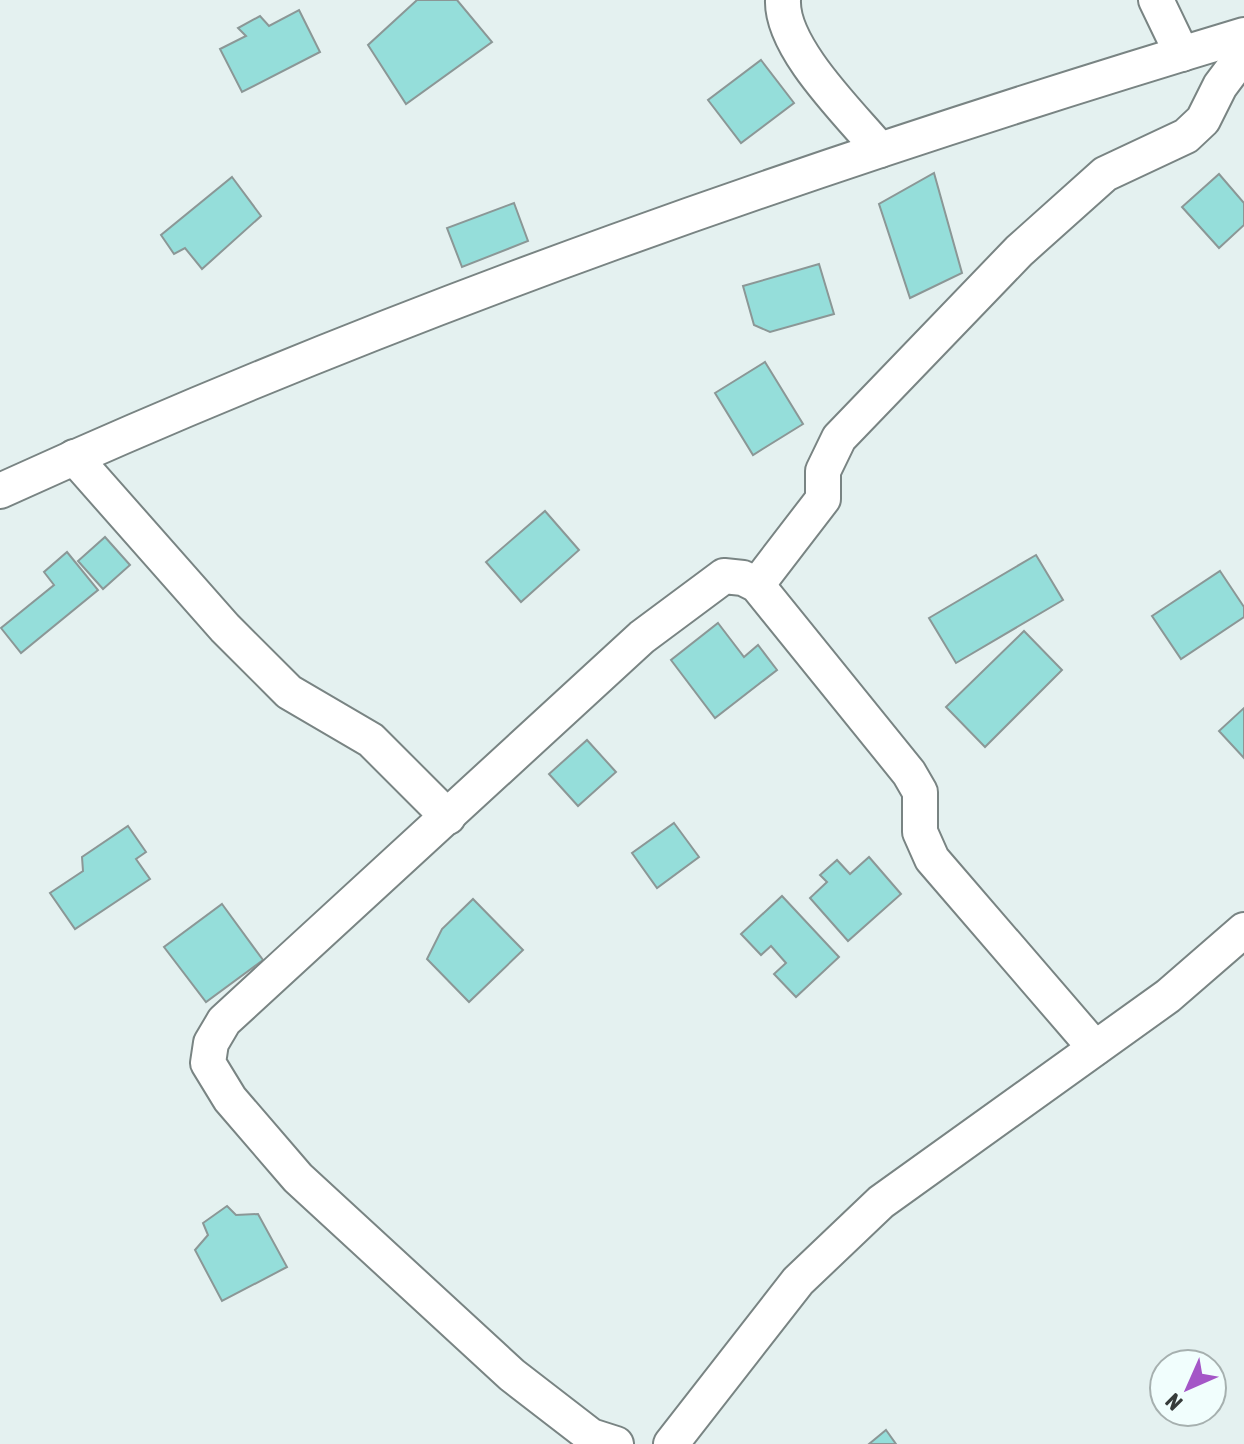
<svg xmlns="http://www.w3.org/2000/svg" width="1244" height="1444" font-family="'Asap Condensed',sans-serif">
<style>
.building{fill:#95deda;stroke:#8b9796;stroke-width:2}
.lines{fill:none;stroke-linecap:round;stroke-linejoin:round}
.minor-casing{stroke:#798483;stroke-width:38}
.minor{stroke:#fff;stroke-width:34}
</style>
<rect width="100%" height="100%" fill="#e4f1f0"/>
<g class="building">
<path d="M417 0H457L492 42 406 104 368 45Z"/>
<path d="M299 10 320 52 242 92 220 49 246 36 238 28 260 16 269 26Z"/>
<path d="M761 60 794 103 741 143 708 100Z"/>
<path d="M934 173 962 273 910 298 879 204Z"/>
<path d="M1219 174 1244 203V225L1219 248 1182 207Z"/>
<path d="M232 177 261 216 202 269 185 248 174 254 161 235Z"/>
<path d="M514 203 528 241 462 267 447 228Z"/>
<path d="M819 264 834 314 770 332 754 325 743 286Z"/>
<path d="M765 362 803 424 753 455 715 393Z"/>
<path d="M545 511 579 550 521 602 486 562Z"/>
<path d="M105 537 130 565 103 589 78 561Z"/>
<path d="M67 552 98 590 21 653 1 628 54 585 44 572Z"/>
<path d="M1036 555 1063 600 956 663 929 618Z"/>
<path d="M1220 571 1244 607V617L1181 659 1152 616Z"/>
<path d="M718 623 744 657 758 645 777 670 715 718 671 660Z"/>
<path d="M1024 631 1062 670 985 747 946 707Z"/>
<path d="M1244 708V758L1219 731Z"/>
<path d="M587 740 616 772 578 806 549 774Z"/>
<path d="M674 823 699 857 657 888 632 853Z"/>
<path d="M128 826 146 852 136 859 150 879 75 929 50 893 83 871 82 857Z"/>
<path d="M869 857 901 894 848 941 810 898 827 882 820 875 837 860 850 874Z"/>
<path d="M782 896 839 957 796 997 774 974 786 963 771 946 761 955 741 934Z"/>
<path d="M473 899 523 950 469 1002 427 959 442 929Z"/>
<path d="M222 904 263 960 206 1002 164 947Z"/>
<path d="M227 1206 236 1215 258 1214 287 1267 222 1301 195 1250 208 1235 203 1223Z"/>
<path d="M886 1430 896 1444H869Z"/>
</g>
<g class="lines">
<defs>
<g id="minor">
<path d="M783 0C781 48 850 114 880 150"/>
<path d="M1156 0 1182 54"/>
<path d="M74 457 225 628 289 692 371 740 448 817"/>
<path d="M0 491C402 308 822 162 1244 35"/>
<path d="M757 585 823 499V471L839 438 1019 251 1105 174 1186 136 1203 120 1220 86 1244 54"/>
<path d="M616 1444 591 1436 512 1375 298 1178 230 1099 208 1063 211 1043 224 1021 642 637 724 576 743 578 757 585 909 773 920 792V832L932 859 1095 1048"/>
<path d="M671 1444 798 1281 881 1202 1168 996 1244 930"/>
</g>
</defs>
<use href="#minor" class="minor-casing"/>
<use href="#minor" class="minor"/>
</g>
<g transform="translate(1188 1388) rotate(225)"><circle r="38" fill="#f1fefd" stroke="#a6b0af" stroke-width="2"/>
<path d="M0-6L14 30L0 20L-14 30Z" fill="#a456c7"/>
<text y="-12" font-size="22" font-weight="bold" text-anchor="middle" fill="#363b3a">N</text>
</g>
</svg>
